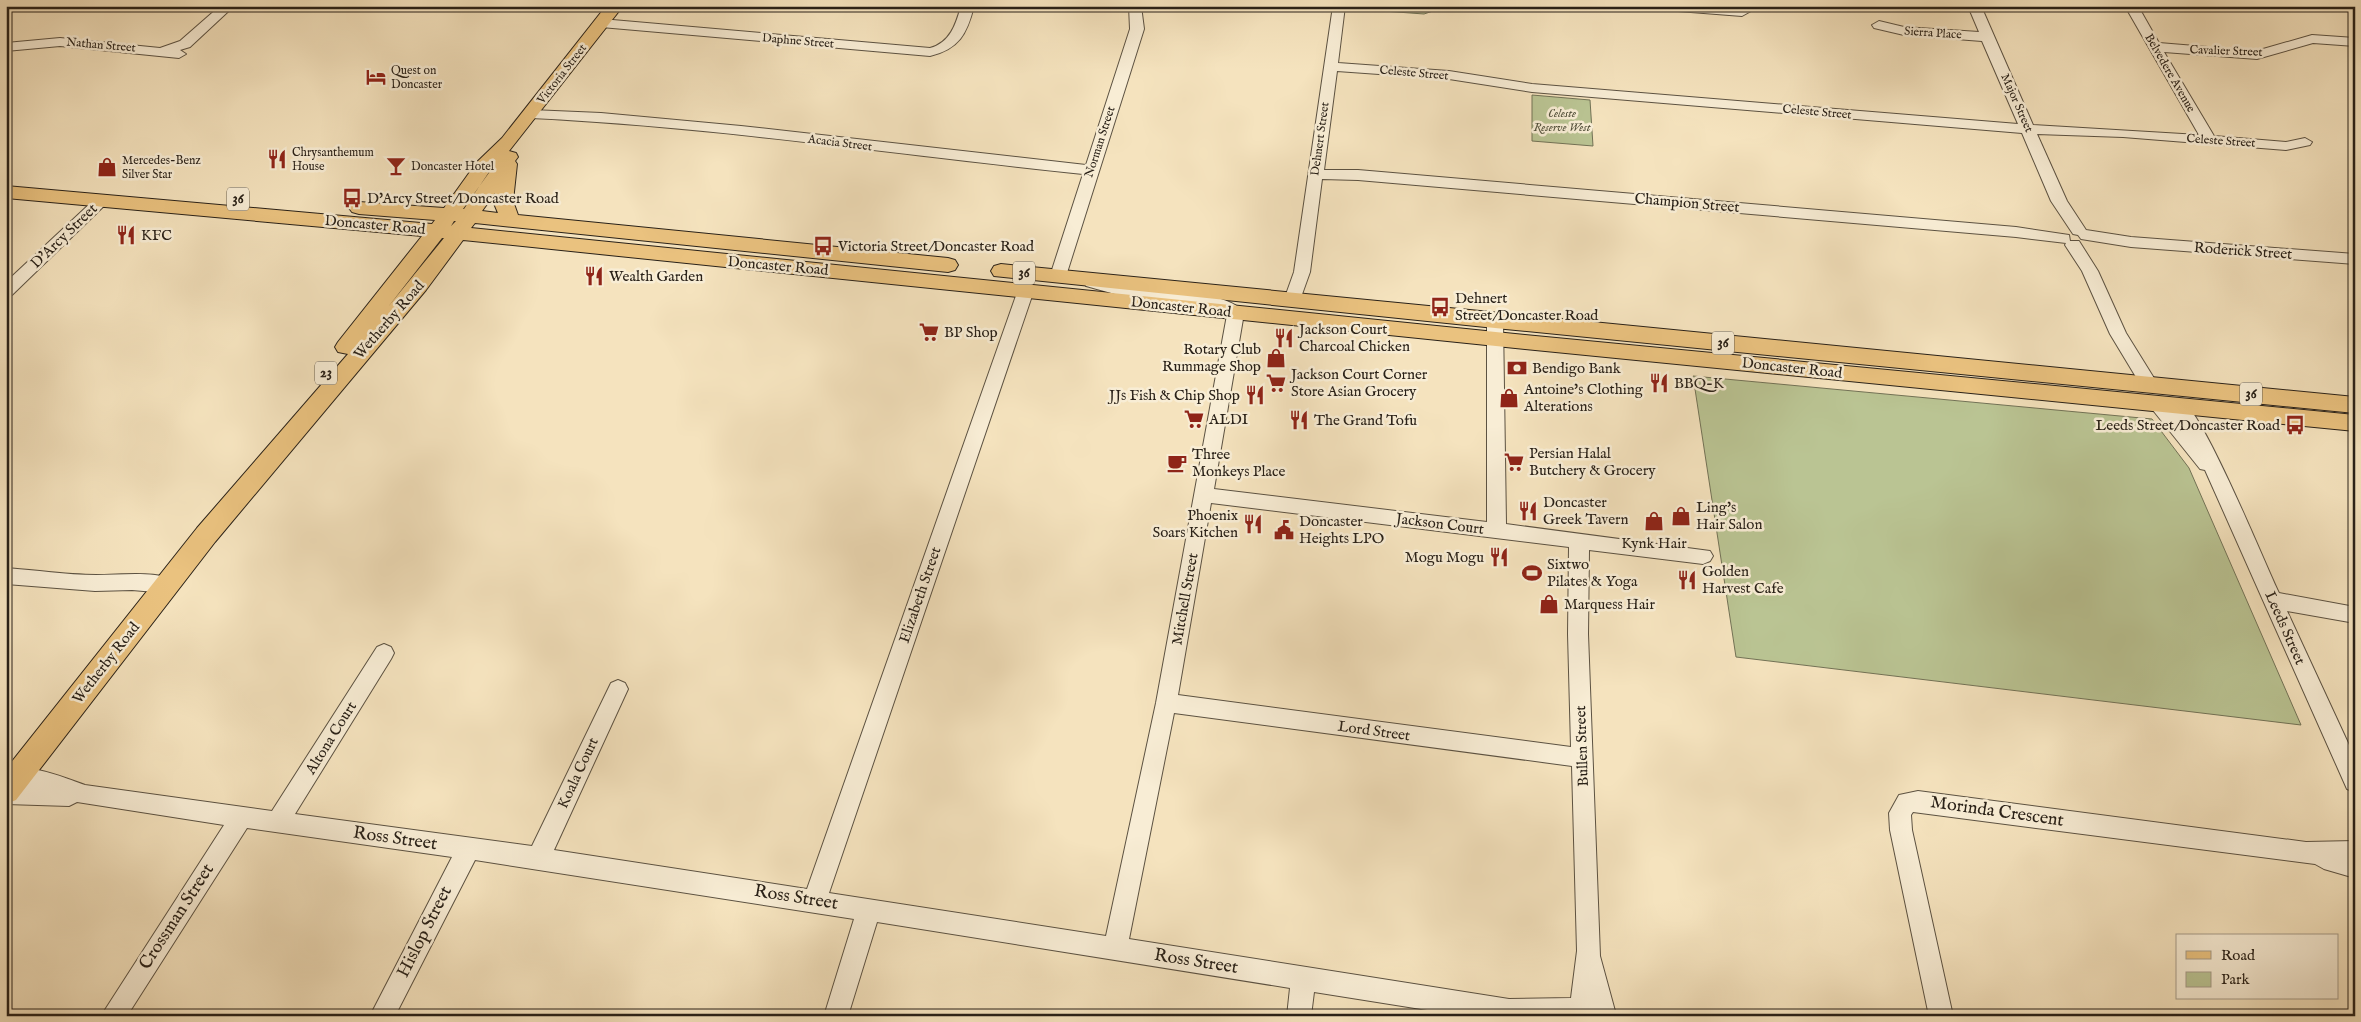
<svg xmlns="http://www.w3.org/2000/svg" width="2361" height="1022" font-family="'IM FELL English',serif">
<style>
.green{fill:#bac493;stroke:#727256}
.lines{fill:none;stroke-linecap:round;stroke-linejoin:round}
.minor-casing{stroke:#5c5242;stroke-width:2}
.major-casing{stroke:#292118;stroke-width:2}
.minor{fill:#f8edd5;fill-rule:evenodd}
.major{fill:#eac27f;fill-rule:evenodd}
.labels{text-anchor:middle;dominant-baseline:central;stroke-width:5;stroke-linejoin:round;paint-order:stroke}
.far-street-label{font-size:12px;fill:#292118;stroke:#f8edd5}
.far-poi-label{font-size:12px;fill:#292118;stroke:#f8edd5;text-anchor:start}
.far-park-label{font-size:12px;font-style:italic;fill:#54523d;stroke:#f8edd5}
.shield{fill:#f8edd5;stroke:#675e51;stroke-width:1}
.shield-label{font-size:14px;font-weight:bold;fill:#292118}
.poi-label{font-size:15px;fill:#292118;stroke:#f8edd5;text-anchor:start}
.street-label{font-size:15px;fill:#292118;stroke:#f8edd5}
.near-street-label{font-size:18px;fill:#292118;stroke:#f8edd5}
</style>
<rect width="100%" height="100%" fill="#f5e3be"/>
<filter id="stains"><feTurbulence type="fractalNoise" baseFrequency=".004" numOctaves="4"/><feColorMatrix values="0 0 0 0 .2 0 0 0 0 .09 0 0 0 0 .02 0 0 0 .5 -.17"/></filter>
<radialGradient id="worn" r=".72"><stop offset=".6" stop-color="#630" stop-opacity="0"/><stop offset="1" stop-color="#630" stop-opacity=".3"/></radialGradient>
<g class="green">
<path d="M1356 6H1448L1424 14 1356 9Z"/>
<path d="M1532 95 1590 100 1593 146 1532 141Z"/>
<path d="M1693 376 2152 419 2189 468 2301 725 1736 657Z"/>
</g>
<g class="lines">
<defs>
<g id="minor">
<path d="M220 6H234L190 47 180 50 186 54 179 58 60 46 6 51V43L60 38 160 48 180 41Z"/>
<path d="M961 6H974C967 34 959 49 930 56L601 27 594 23 601 19 930 48C950 43 956 24 961 6Z"/>
<path d="M1129 6H1141L1144 29 1066 276 1064 280H1052L1050 276 1083 174C899 155 716 127 531 118L524 114 531 110 601 113 741 126 1086 165 1130 29Z"/>
<path d="M1333 6H1345L1338 63 1449 71 1532 84 2018 124 1982 41 1904 35 1874 28 1872 25 1879 21 1904 27 1979 32 1968 6H1981L2033 125 2199 135 2125 6H2138L2159 43 2256 51 2312 35 2355 38V46L2313 43 2257 59 2164 52 2214 136 2286 142 2305 138 2312 142 2310 145 2286 150 2123 137 2037 134 2067 201 2086 230 2131 237 2355 254V264L2131 247 2081 239 2078 235 2073 234 2051 201 2022 133 1532 92 1449 79 1337 71 1324 170H1358L2016 227 2069 235 2070 241H2079L2098 271 2126 333 2157 383 2154 387 2148 389 2142 387 2110 334 2082 271 2065 245 2066 243 2016 237 1358 180 1322 179 1310 272 1300 300 1298 304H1286L1284 300 1294 272Z"/>
<path d="M1659 6H1760L1742 16 1665 10Z"/>
<path d="M101 196 106 198 109 201 106 204 12 295 6 296V282L96 198Z"/>
<path d="M1092 277C1102 279 1112 283 1122 285 1148 289 1230 290 1244 313L1214 489 1487 522V321L1489 317H1501L1503 321 1506 524 1710 551 1713 556 1710 561 1703 564 1589 550 1588 634 1600 956 1615 1011 1613 1016H1593L1592 1013 1590 1016H1465L1314 992 1311 1016H1287L1290 988 877 922 848 1016H824L854 919 475 860 395 1016H370L452 857 247 828 127 1016H101L224 825 77 802 69 806 6 804V784H10L7 777 10 770C29 763 66 778 85 785L272 811 377 647 384 644 391 647 394 653 391 659 295 814 532 846 611 683 618 680 625 683 628 689 554 850 807 889 1018 290 1020 286H1032L1034 290 829 893 1106 936 1156 703 1227 315 1197 304 1122 296 1086 286 1084 282 1086 278ZM1211 503 1569 547 1568 634 1571 747 1178 695ZM1174 713 1572 766 1577 951 1571 998 1509 999 1129 939Z"/>
<path d="M2157 398 2163 400 2167 405 2170 401C2174 399 2177 398 2181 400 2203 411 2264 562 2279 593L2355 607V623L2287 611 2355 758V792L2347 789 2205 470 2200 469 2148 404 2151 400Z"/>
<path d="M6 568C36 570 66 575 96 575 122 575 149 571 174 579L177 585 174 591 167 593 132 590 95 591 6 584Z"/>
<path d="M1918 791 2306 842 2355 841V878L2324 869 2315 864 1913 812 1911 815 1912 830 1953 1016H1929L1890 830 1889 813 1899 795Z"/>
</g>
<g id="major">
<path d="M606 6H623L509 151 516 153 518 157 515 161 517 164 513 201 518 215 948 258 955 260 958 265 955 270 948 272 475 223 471 228 1525 335 2355 415V431L1525 349 463 240 426 290 215 542 16 800 6 804V769L197 528 348 354 338 352 335 347 338 342 422 236 6 198V186L432 224 435 220 359 214 352 212 349 208 352 204 359 202 444 208 477 162 502 138ZM491 169 464 209H463L491 170ZM495 193 493 201 498 213 482 211ZM454 221H456L451 226ZM442 238H444L388 307Z"/>
<path d="M1001 264 2355 397V413L1495 328 994 276 991 271 994 266Z"/>
</g>
</defs>
<use href="#minor" class="minor-casing"/>
<use href="#major" class="major-casing"/>
<use href="#minor" class="minor"/>
<use href="#major" class="major"/>
</g>
<defs>
<symbol id="hotel-bare" viewBox="-9 -9 18 18"><path d="M-6-4.5h1.5V1H6V5H4.5V3h-9V5H-6ZM-4 0a1.8 1.8 0 1 1 3.6 0ZM.5 0V-2.5h3Q6-2.5 6 0Z" fill="#8f2418" stroke="#f8edd5" stroke-width="2.5" paint-order="stroke"/></symbol>
<symbol id="restaurant-bare" viewBox="-9 -9 18 18"><path d="M-5-6h1v4h1v-4h1v4h1v-4h1v5L-1.5 .5V6h-2V.5L-5-1ZM5-6V6H3V1.5H1.5Q1.5-4 5-6Z" fill="#8f2418" stroke="#f8edd5" stroke-width="2.5" paint-order="stroke"/></symbol>
<symbol id="bar-bare" viewBox="-9 -9 18 18"><path d="M-6-5H6L.8 .8V4.5H3.5V6h-7V4.5H-.8V.8Z" fill="#8f2418" stroke="#f8edd5" stroke-width="2.5" paint-order="stroke"/></symbol>
<symbol id="shop-bare" viewBox="-9 -9 18 18"><path d="M-5-2.5h2.3a2.7 3.5 0 0 1 5.4 0H5L5.5 6h-11ZM-1.5-2.5h3a1.5 2.3 0 0 0-3 0Z" fill="#8f2418" stroke="#f8edd5" stroke-width="2.5" paint-order="stroke"/></symbol>
<symbol id="bus-bare" viewBox="-9 -9 18 18"><path d="M-5-6H5V4H4V6H2V4H-2V6H-4V4H-5ZM-3.5-4V0h7V-4ZM-3.5 1.2v1.5H-2V1.2ZM2 1.2v1.5H3.5V1.2Z" fill="#8f2418" stroke="#f8edd5" stroke-width="2.5" paint-order="stroke"/></symbol>
<symbol id="supermarket-bare" viewBox="-9 -9 18 18"><path d="M-6-5.5h2.5l.6 2H6L4.5 2H-2.5L-4.4-4H-6ZM-1.5 3.2a1.3 1.3 0 1 0 .1 0ZM3 3.2a1.3 1.3 0 1 0 .1 0Z" fill="#8f2418" stroke="#f8edd5" stroke-width="2.5" paint-order="stroke"/></symbol>
<symbol id="bank-bare" viewBox="-9 -9 18 18"><path d="M-6-4H6V4H-6ZM0-2.3a2.3 2.3 0 1 0 0 4.6a2.3 2.3 0 1 0 0-4.6Z" fill="#8f2418" stroke="#f8edd5" stroke-width="2.5" paint-order="stroke"/></symbol>
<symbol id="cafe-bare" viewBox="-9 -9 18 18"><path d="M-5.5-4.5H6V0H3Q3 3.5 0 3.5H-2.5Q-5.5 3.5-5.5 0ZM3-3.2v2h1.7v-2ZM-6 4.5H4V6H-6Z" fill="#8f2418" stroke="#f8edd5" stroke-width="2.5" paint-order="stroke"/></symbol>
<symbol id="civic-bare" viewBox="-9 -9 18 18"><path d="M-.6-6.5H3V-4.5H.6V-3L4-1V1h2V6H-6V1h2V-1L-.6-3ZM-1.2 2.5V6h2.4V2.5Z" fill="#8f2418" stroke="#f8edd5" stroke-width="2.5" paint-order="stroke"/></symbol>
<symbol id="stadium-bare" viewBox="-9 -9 18 18"><path d="M0-5a6.5 5 0 1 0 0 10a6.5 5 0 1 0 0-10ZM-3.5-1.8h7v3.6h-7Z" fill="#8f2418" stroke="#f8edd5" stroke-width="2.5" paint-order="stroke"/></symbol>
</defs>
<g fill-rule="evenodd">
<use href="#hotel-bare" x="362" y="63" width="28" height="28"/>
<use href="#restaurant-bare" x="263" y="145" width="28" height="28"/>
<use href="#bar-bare" x="382" y="152" width="28" height="28"/>
<use href="#shop-bare" x="93" y="153" width="28" height="28"/>
<use href="#bus-bare" x="338" y="184" width="28" height="28"/>
<use href="#restaurant-bare" x="112" y="221" width="28" height="28"/>
<use href="#bus-bare" x="809" y="232" width="28" height="28"/>
<use href="#restaurant-bare" x="580" y="262" width="28" height="28"/>
<use href="#bus-bare" x="1426" y="293" width="28" height="28"/>
<use href="#supermarket-bare" x="915" y="318" width="28" height="28"/>
<use href="#restaurant-bare" x="1270" y="324" width="28" height="28"/>
<use href="#shop-bare" x="1262" y="344" width="28" height="28"/>
<use href="#bank-bare" x="1503" y="354" width="28" height="28"/>
<use href="#supermarket-bare" x="1262" y="369" width="28" height="28"/>
<use href="#restaurant-bare" x="1645" y="369" width="28" height="28"/>
<use href="#restaurant-bare" x="1241" y="381" width="28" height="28"/>
<use href="#shop-bare" x="1495" y="384" width="28" height="28"/>
<use href="#supermarket-bare" x="1180" y="405" width="28" height="28"/>
<use href="#restaurant-bare" x="1285" y="406" width="28" height="28"/>
<use href="#bus-bare" x="2281" y="411" width="28" height="28"/>
<use href="#supermarket-bare" x="1500" y="448" width="28" height="28"/>
<use href="#cafe-bare" x="1163" y="449" width="28" height="28"/>
<use href="#restaurant-bare" x="1514" y="497" width="28" height="28"/>
<use href="#shop-bare" x="1667" y="502" width="28" height="28"/>
<use href="#shop-bare" x="1640" y="507" width="28" height="28"/>
<use href="#restaurant-bare" x="1239" y="510" width="28" height="28"/>
<use href="#civic-bare" x="1270" y="516" width="28" height="28"/>
<use href="#restaurant-bare" x="1485" y="543" width="28" height="28"/>
<use href="#stadium-bare" x="1518" y="559" width="28" height="28"/>
<use href="#restaurant-bare" x="1673" y="566" width="28" height="28"/>
<use href="#shop-bare" x="1535" y="590" width="28" height="28"/>
</g>
<g class="labels">
<g class="far-street-label">
<text transform="translate(1933 33) rotate(4)">Sierra Place</text>
<text transform="translate(798 41) rotate(5)">Daphne Street</text>
<text transform="translate(101 45) rotate(5)">Nathan Street</text>
<text transform="translate(2226 51) rotate(2)">Cavalier Street</text>
<text transform="translate(1414 73) rotate(5)">Celeste Street</text>
<text transform="translate(2170 73) rotate(60)">Belvedere Avenue</text>
<text transform="translate(562 74) rotate(-52)">Victoria Street</text>
<text transform="translate(2017 103) rotate(66)">Major Street</text>
<text transform="translate(1817 112) rotate(5)">Celeste Street</text>
<text transform="translate(1320 139) rotate(-82)">Dehnert Street</text>
<text transform="translate(2221 141) rotate(4)">Celeste Street</text>
<text transform="translate(1100 142) rotate(-72)">Norman Street</text>
<text transform="translate(840 143) rotate(7)">Acacia Street</text>
</g>
<g class="far-poi-label">
<text x="391" y="70">Quest on<tspan x="391" dy="14">Doncaster</tspan></text>
<text x="292" y="152">Chrysanthemum<tspan x="292" dy="14">House</tspan></text>
<text x="122" y="160">Mercedes-Benz<tspan x="122" dy="14">Silver Star</tspan></text>
<text x="411" y="166">Doncaster Hotel</text>
</g>
<g class="far-park-label">
<text x="1562" y="113">Celeste<tspan x="1562" dy="14">Reserve West</tspan></text>
</g>
<g class="shield">
<rect x="227" y="187.5" width="22" height="23" rx="4"/>
<rect x="1013" y="261.5" width="22" height="23" rx="4"/>
<rect x="1712" y="331.5" width="22" height="23" rx="4"/>
<rect x="315" y="361.5" width="22" height="23" rx="4"/>
<rect x="2240" y="382.5" width="22" height="23" rx="4"/>
</g>
<g class="shield-label">
<text x="238" y="199">36</text>
<text x="1024" y="273">36</text>
<text x="1723" y="343">36</text>
<text x="326" y="373">23</text>
<text x="2251" y="394">36</text>
</g>
<g class="poi-label">
<text x="367" y="198">D'Arcy Street/Doncaster Road</text>
<text x="141" y="235">KFC</text>
<text x="838" y="246">Victoria Street/Doncaster Road</text>
<text x="609" y="276">Wealth Garden</text>
<text x="1455" y="298">Dehnert<tspan x="1455" dy="17">Street/Doncaster Road</tspan></text>
<text x="1299" y="329">Jackson Court<tspan x="1299" dy="17">Charcoal Chicken</tspan></text>
<text x="944" y="332">BP Shop</text>
<text x="1261" y="349" text-anchor="end">Rotary Club<tspan x="1261" dy="17">Rummage Shop</tspan></text>
<text x="1532" y="368">Bendigo Bank</text>
<text x="1291" y="374">Jackson Court Corner<tspan x="1291" dy="17">Store Asian Grocery</tspan></text>
<text x="1674" y="383">BBQ-K</text>
<text x="1524" y="389">Antoine's Clothing<tspan x="1524" dy="17">Alterations</tspan></text>
<text x="1240" y="395" text-anchor="end">JJs Fish &amp; Chip Shop</text>
<text x="1209" y="419">ALDI</text>
<text x="1314" y="420">The Grand Tofu</text>
<text x="2280" y="425" text-anchor="end">Leeds Street/Doncaster Road</text>
<text x="1529" y="453">Persian Halal<tspan x="1529" dy="17">Butchery &amp; Grocery</tspan></text>
<text x="1192" y="454">Three<tspan x="1192" dy="17">Monkeys Place</tspan></text>
<text x="1543" y="502">Doncaster<tspan x="1543" dy="17">Greek Tavern</tspan></text>
<text x="1696" y="507">Ling's<tspan x="1696" dy="17">Hair Salon</tspan></text>
<text x="1238" y="515" text-anchor="end">Phoenix<tspan x="1238" dy="17">Soars Kitchen</tspan></text>
<text x="1299" y="521">Doncaster<tspan x="1299" dy="17">Heights LPO</tspan></text>
<text x="1654" y="543" text-anchor="middle">Kynk Hair</text>
<text x="1484" y="557" text-anchor="end">Mogu Mogu</text>
<text x="1547" y="564">Sixtwo<tspan x="1547" dy="17">Pilates &amp; Yoga</tspan></text>
<text x="1702" y="571">Golden<tspan x="1702" dy="17">Harvest Cafe</tspan></text>
<text x="1564" y="604">Marquess Hair</text>
</g>
<g class="street-label">
<text transform="translate(1687 203) rotate(5)">Champion Street</text>
<text transform="translate(375 225) rotate(5)">Doncaster Road</text>
<text transform="translate(64 236) rotate(-44)">D'Arcy Street</text>
<text transform="translate(2243 251) rotate(4)">Roderick Street</text>
<text transform="translate(778 266) rotate(5)">Doncaster Road</text>
<text transform="translate(1181 307) rotate(6)">Doncaster Road</text>
<text transform="translate(389 320) rotate(-49)">Wetherby Road</text>
<text transform="translate(1792 368) rotate(6)">Doncaster Road</text>
<text transform="translate(1440 524) rotate(7)">Jackson Court</text>
<text transform="translate(920 595) rotate(-71)">Elizabeth Street</text>
<text transform="translate(1185 599) rotate(-80)">Mitchell Street</text>
<text transform="translate(2285 628) rotate(66)">Leeds Street</text>
<text transform="translate(106 663) rotate(-52)">Wetherby Road</text>
<text transform="translate(1374 731) rotate(8)">Lord Street</text>
<text transform="translate(331 738) rotate(-58)">Altona Court</text>
<text transform="translate(1582 746) rotate(-92)">Bullen Street</text>
<text transform="translate(578 773) rotate(-65)">Koala Court</text>
</g>
<g class="near-street-label">
<text transform="translate(1997 812) rotate(8)">Morinda Crescent</text>
<text transform="translate(395 839) rotate(8)">Ross Street</text>
<text transform="translate(796 898) rotate(9)">Ross Street</text>
<text transform="translate(177 917) rotate(-57)">Crossman Street</text>
<text transform="translate(425 932) rotate(-63)">Hislop Street</text>
<text transform="translate(1196 962) rotate(9)">Ross Street</text>
</g>
</g>
<rect width="2361" height="1022" fill="none" stroke="#f5e3be" stroke-width="25"/>
<rect x="8" y="8" width="2346" height="1007" fill="none" stroke="#292118" stroke-width="2.5"/>
<rect x="12" y="12" width="2336" height="997" fill="none" stroke="#292118"/>
<rect x="2176" y="934" width="162" height="65" fill="#f8edd5" stroke="#a59b89"/>
<rect x="2186" y="951" width="25" height="8" fill="#eac27f" stroke="#a59b89"/>
<text x="2221" y="960" font-size="15" fill="#292118">Road</text>
<rect x="2186" y="972" width="25" height="15" fill="#bac493" stroke="#a59b89"/>
<text x="2221" y="984" font-size="15" fill="#292118">Park</text>
<rect width="100%" height="100%" filter="url(#stains)"/>
<rect width="100%" height="100%" fill="url(#worn)"/>
</svg>
